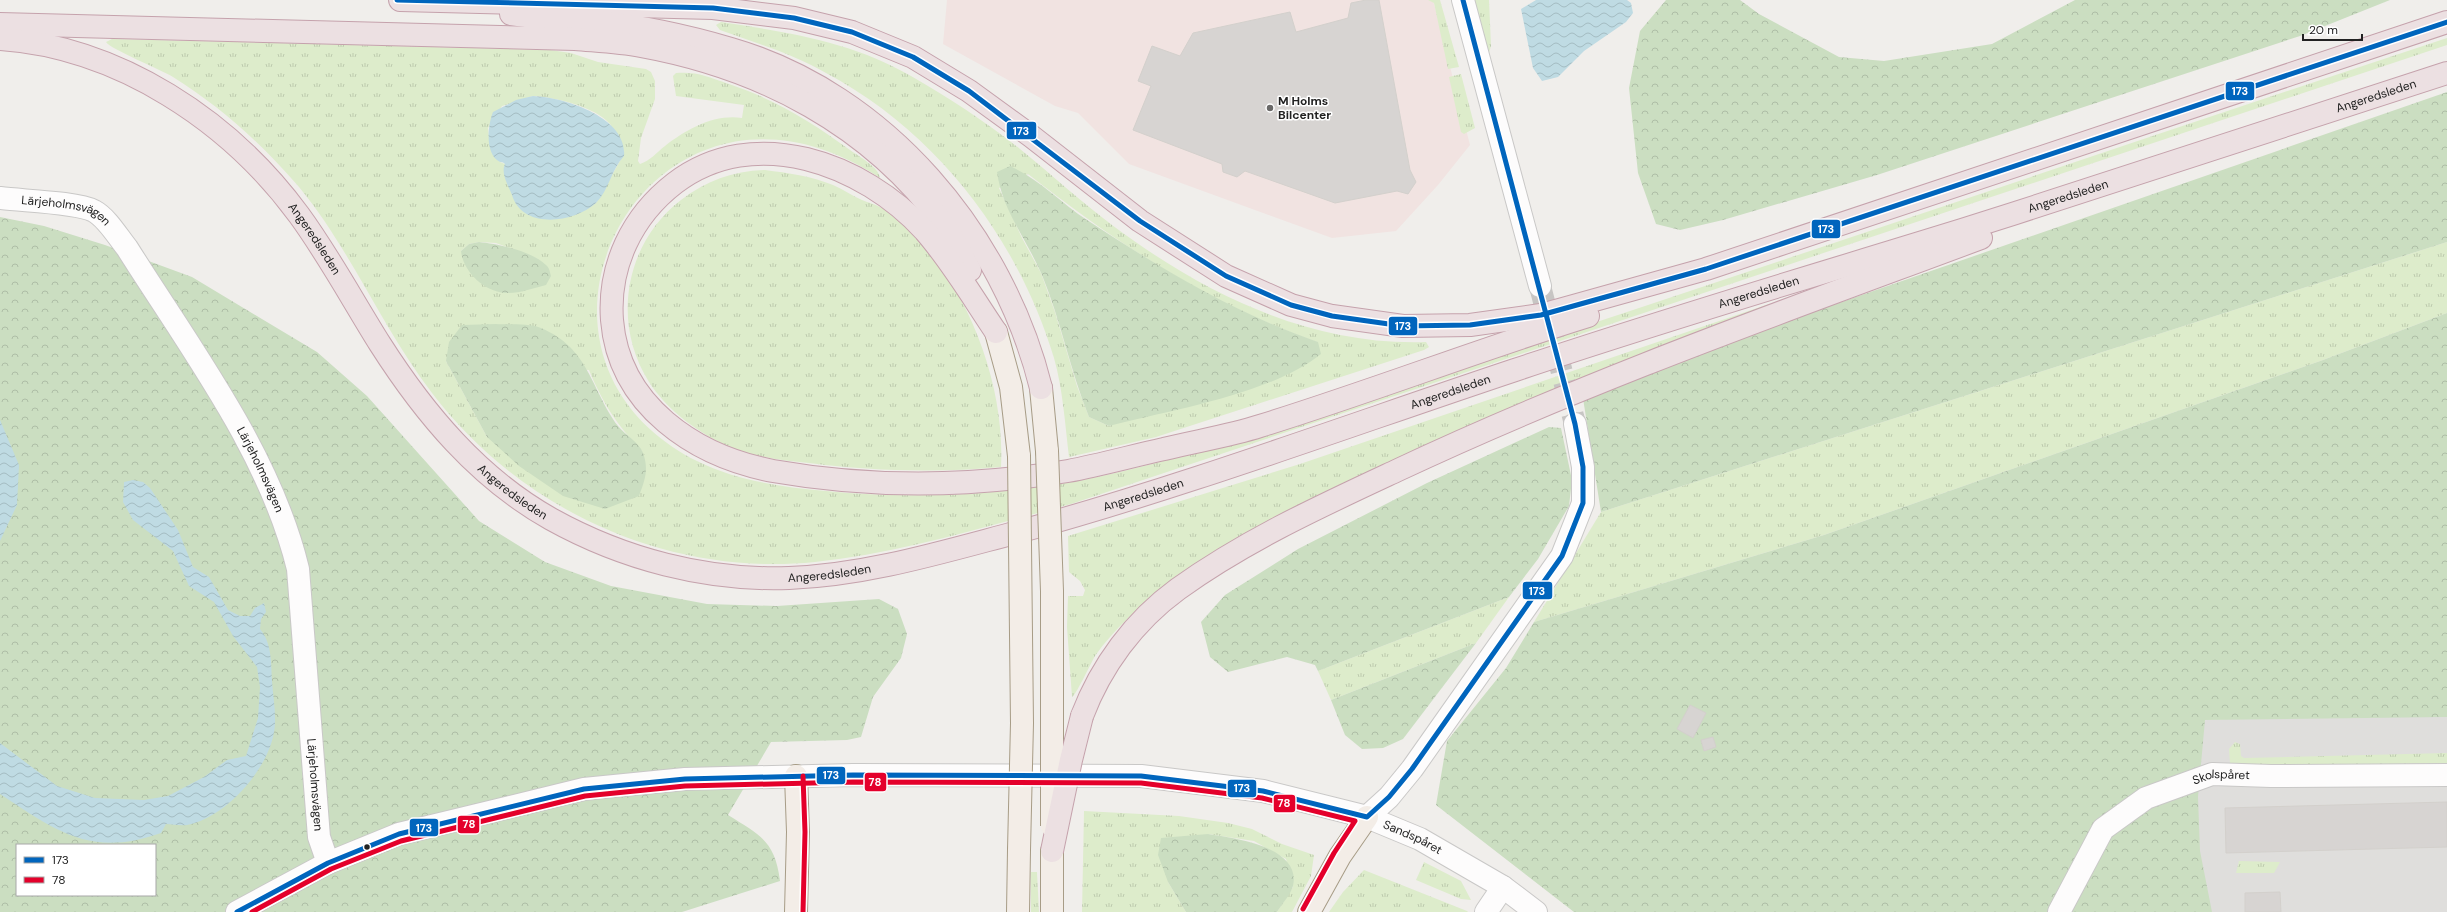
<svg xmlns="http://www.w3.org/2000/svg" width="2447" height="912" font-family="'DM Sans',sans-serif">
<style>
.residential{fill:#dfdedc}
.commercial{fill:#f1e3e1}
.grass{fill:url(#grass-tufts);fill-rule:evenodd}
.forest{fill:url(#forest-crowns);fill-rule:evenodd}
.water{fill:url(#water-waves)}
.building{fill:#d7d4d2;stroke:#d3d0cc}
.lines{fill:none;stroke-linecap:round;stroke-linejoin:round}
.minor-tunnel{stroke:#c7c5c3;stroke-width:22;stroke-dasharray:22 11;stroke-linecap:butt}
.minor-casing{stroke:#c9c8c7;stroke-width:24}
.major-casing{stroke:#a79c86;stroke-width:24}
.highway-casing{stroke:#c5a2ac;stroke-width:24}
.minor{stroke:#fdfcfc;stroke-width:22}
.major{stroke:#f3ede7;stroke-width:22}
.highway{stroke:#ece0e2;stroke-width:22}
.major-bridge-casing{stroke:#a79c86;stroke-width:24;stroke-linecap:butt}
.highway-bridge-casing{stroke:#c5a2ac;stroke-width:24;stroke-linecap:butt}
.major-bridge{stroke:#f3ede7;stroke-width:22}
.highway-bridge{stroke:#ece0e2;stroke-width:22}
.bus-1-casing{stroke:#fff;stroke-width:8}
.bus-2-casing{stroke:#fff;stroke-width:8}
.bus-1{stroke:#0065bd;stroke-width:5}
.bus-2{stroke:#e4002b;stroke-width:5}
.poi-dot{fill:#6a6968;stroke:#fff;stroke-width:1.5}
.bus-dot{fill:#222;stroke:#fff;stroke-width:1.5}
.labels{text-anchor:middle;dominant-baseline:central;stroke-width:3;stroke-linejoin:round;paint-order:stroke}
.street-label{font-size:12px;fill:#222;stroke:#fff}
.poi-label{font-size:12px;font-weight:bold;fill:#222;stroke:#fff;text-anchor:start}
.line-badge{stroke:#fff;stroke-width:1.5}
.badge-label{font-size:11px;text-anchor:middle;font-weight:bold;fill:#fff}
</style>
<defs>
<pattern id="grass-tufts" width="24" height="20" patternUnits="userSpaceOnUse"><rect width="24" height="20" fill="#ddeccb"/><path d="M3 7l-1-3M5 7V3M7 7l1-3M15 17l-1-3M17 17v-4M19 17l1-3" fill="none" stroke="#bdcaae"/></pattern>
<pattern id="forest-crowns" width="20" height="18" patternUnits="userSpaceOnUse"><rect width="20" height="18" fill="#cbdec1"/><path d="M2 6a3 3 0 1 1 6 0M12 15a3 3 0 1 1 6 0" fill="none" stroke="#aebea6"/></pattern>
<pattern id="water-waves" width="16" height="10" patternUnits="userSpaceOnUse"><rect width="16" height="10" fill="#bfdbe3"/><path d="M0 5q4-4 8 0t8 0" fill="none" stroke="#a4bcc2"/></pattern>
</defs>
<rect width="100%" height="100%" fill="#f0eeeb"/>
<path class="residential" d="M2447 708V912H2191L2187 721Z"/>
<path class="commercial" d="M947 0H1433L1470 145 1438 185 1396 231 1332 238 1129 164 1078 113 1055 106 943 44Z"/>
<g class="grass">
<path d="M1428 0H1440L1459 67 1448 69 1434 3Z"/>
<path d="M1473 0H1489L1491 46 1488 56Z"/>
<path d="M721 22C787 32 853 42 911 76 948 97 986 122 1020 149 1051 174 1080 201 1112 225 1203 293 1309 346 1426 342L1429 347 1424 350 1156 437 1069 457C1065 424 1063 390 1054 358 1018 239 937 132 826 73 793 54 756 43 720 30L716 25ZM1028 174C1116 243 1211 305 1317 342L1109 426 1089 417 1077 386 1055 312 1041 273 1022 238 999 188Z"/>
<path d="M2447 38V45L1071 504C987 526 902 553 815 562 667 577 521 510 432 393 382 328 351 250 299 187 262 144 221 107 173 77 160 69 110 49 106 42L112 39 550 50 571 53 598 62 646 69 651 72 655 81V99L641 138 638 161 640 164C650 161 657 152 665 146 687 129 714 114 742 118L744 105 676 96 673 76 676 73C700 72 707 77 729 84 774 99 812 122 850 150 858 156 879 167 880 178 653 29 479 351 697 461 737 481 782 487 826 491 918 500 1011 495 1102 476 1185 458 1265 429 1345 404 1441 373 1537 342 1633 310 1904 220 2175 128 2447 38ZM533 96C554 97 596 107 610 124 616 132 618 149 621 159L596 203 574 215 516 203 505 177V164L500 162 494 154 490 145 488 128 502 106ZM479 242 496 243 538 259 461 251 469 244ZM446 361 589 370C603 404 617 425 642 451L487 437Z"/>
<path d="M1461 74 1475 128 1464 134 1461 132 1449 77Z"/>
<path d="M765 170C788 173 811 176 833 185 843 189 852 196 862 200 869 203 875 204 882 208 959 260 1006 376 1001 467 937 473 872 471 809 463 778 460 745 456 717 441 692 428 665 407 649 382 611 322 625 243 681 200 706 181 733 171 765 170Z"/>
<path d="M2447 242V313L2323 360 1824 535 1534 622 1601 512Z"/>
<path d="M1769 304V306L1165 587C1139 607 1114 629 1095 656 1091 663 1075 697 1072 697L1067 627 1068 596H1083L1085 590 1080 581 1069 572 1068 536 1300 464Z"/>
<path d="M1509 597 1476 643 1331 700 1318 671Z"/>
<path d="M2235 742 2240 744 2241 756 2244 758 2447 753V763L2289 766 2230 764 2229 749Z"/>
<path d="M1084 811 1179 816 1228 823 1252 829 1282 844 1314 855 1311 876 1292 912H1277L1293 887 1286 859 1254 841 1208 834 1168 882 1186 912H1082Z"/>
<path d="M2239 861 2280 862 2274 873H2236Z"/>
<path d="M1424 862 1461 881 1471 900 1461 899 1416 880Z"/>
<path d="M1364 870 1467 911 1468 912H1329L1343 892Z"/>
<path d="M1031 872H1037L1039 912H1031Z"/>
</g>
<g class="forest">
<path d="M1666 0H1740L1759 14 1839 57 1884 61 1992 44 2075 0H2390L2300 36 1877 175 1723 220 1680 230 1656 224 1638 173 1629 88 1640 31Z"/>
<path d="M2447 92V242L1601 512 1582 392Z"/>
<path d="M1010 166C1039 179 1060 202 1087 220 1160 268 1234 313 1318 342L1321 354C1271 394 1171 410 1109 426L1089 417C1070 370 1061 321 1042 275 1027 240 1002 210 997 172Z"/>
<path d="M0 217 44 226 105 245 192 277 317 352 367 396 479 521 545 562 611 586 707 604 777 606 879 599 898 609 907 634 901 658 873 697 861 737 847 740 771 742 728 815C760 835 775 841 780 881L682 912H0ZM17 845H155V895H17Z"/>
<path d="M479 242C498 244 532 251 546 265 549 267 550 272 551 276L546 285C533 288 519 294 505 293 483 291 463 271 461 251L469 244Z"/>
<path d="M2447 313V717L2205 720 2198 797 2200 851 2212 912H1574L1436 805 1447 741 1506 668 1534 622 1824 535 2323 360Z"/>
<path d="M496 324C509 325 529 323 541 328 590 349 590 388 618 426 625 435 639 442 643 453 649 469 645 480 639 496L605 509 563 496 519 466 487 437 446 361 449 342 462 325Z"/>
<path d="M1549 427 1561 428 1572 480 1569 506 1538 559 1509 597 1318 671 1315 665 1287 657 1228 672 1210 657 1201 622 1225 595 1298 549 1427 483Z"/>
<path d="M1476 643 1403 739 1383 748 1362 749 1345 735 1331 700Z"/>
<path d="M1208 834C1233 838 1302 846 1293 886 1291 894 1282 904 1277 912H1186L1168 882 1158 855 1161 838Z"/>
</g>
<g class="water">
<path d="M1536 0H1627L1631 3 1633 13 1626 22 1584 51 1558 77 1542 81 1533 68 1521 9Z"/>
<path d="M533 96C563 97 628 117 624 156 611 170 609 190 596 203 575 222 526 230 513 198 510 188 500 174 505 164 503 162 501 162 500 162 484 154 488 124 493 112L516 100Z"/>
<path d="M0 420 19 465 17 505 0 541Z"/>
<path d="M133 480 143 482 150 488 178 530 193 567 209 577 228 610 240 616H250L255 608 264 603 266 612 261 619 260 629C272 643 271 663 272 681 273 697 277 717 274 732 268 770 225 818 187 825 180 826 172 824 166 824L161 833C91 858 56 831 0 794V743L57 786 95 798 144 800 168 796 204 777 227 760 246 756 258 718 260 687 257 667 233 636 214 602 189 586 173 551 133 520 123 502 124 482Z"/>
</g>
<g class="building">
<path d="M1366 0H1379L1410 170 1416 182 1408 194 1397 191 1335 203 1245 171 1237 177 1223 172 1222 164 1133 130 1151 86 1138 81 1152 46 1180 56 1193 33 1290 12 1296 32 1348 18 1351 3Z"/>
<path d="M1690 705 1706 713 1693 738 1677 729Z"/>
<path d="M1713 737 1716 747 1704 751 1701 740Z"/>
<path d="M2447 802V847L2226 853 2225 808Z"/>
<path d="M2280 892 2281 912H2245V893Z"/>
</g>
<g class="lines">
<path class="minor-tunnel" d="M1540 286 1575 424"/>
<defs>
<g id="minor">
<path d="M1463 0 1540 286"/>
<path id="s1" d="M0 198C22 201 76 202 94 211 107 218 118 237 127 248 190 348 270 453 298 569L319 837 328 863"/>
<path d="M1367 817 1389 797 1412 769 1562 556 1583 503V467L1575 424"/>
<path id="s2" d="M237 912 328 863 399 834 584 789 685 779 853 775 1141 776 1263 791 1367 817 1420 839 1503 887 1536 912"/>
<path d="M1486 912 1503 887"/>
<path id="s3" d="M2059 912 2103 829 2146 798 2212 774 2271 776 2447 775"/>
</g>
<g id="major">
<path d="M996 332 1011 387 1019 456"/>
<path d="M1041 388 1047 451"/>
<path d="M1052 851V912"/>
<path d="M796 912 798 832 796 776"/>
<path d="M1018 912 1019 850"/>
<path d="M1309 912 1340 856 1367 817"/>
</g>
<g id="highway">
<path d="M400 0 713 8 794 18 852 32 913 57 969 91 1031 136 1140 221 1226 276 1291 305 1332 316 1403 326 1470 325 1541 315 1706 269 2447 22"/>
<path d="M511 14C539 18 568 20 596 22 641 26 687 36 731 49 886 94 1003 235 1041 388"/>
<path d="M0 24 575 39C597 41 620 42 641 46 762 68 871 125 944 225 954 239 961 255 970 270"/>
<path id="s4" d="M0 39C119 47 230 121 299 215 329 256 353 301 380 344 424 413 478 478 551 519 623 559 706 581 789 578 867 575 942 552 1018 532 1186 486 1350 425 1515 370 1663 320 1813 276 1962 230 2124 179 2285 125 2447 73"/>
<path d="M996 332C973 298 952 262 925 231 863 163 754 123 675 183 632 216 608 266 612 320 619 406 695 456 773 471 870 488 971 487 1068 471 1100 465 1132 456 1164 449 1196 441 1229 436 1260 426 1370 392 1478 350 1588 316"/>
<path d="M1082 716C1101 666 1134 621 1178 589 1246 540 1323 505 1398 470 1587 381 1785 311 1981 238"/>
</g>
</defs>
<use href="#minor" class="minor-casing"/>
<use href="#major" class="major-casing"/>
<use href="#highway" class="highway-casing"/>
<use href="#minor" class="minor"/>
<use href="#major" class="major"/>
<use href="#highway" class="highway"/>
<defs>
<g id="major-bridge">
<path d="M1047 451 1052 591V826"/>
<path d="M1019 850 1022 723 1019 456"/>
</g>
<path id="highway-bridge" d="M1052 851 1071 760 1082 716"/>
</defs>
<use href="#major-bridge" class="major-bridge-casing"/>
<use href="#highway-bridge" class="highway-bridge-casing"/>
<use href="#major-bridge" class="major-bridge"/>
<use href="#highway-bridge" class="highway-bridge"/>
<defs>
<g id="bus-1">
<path d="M397 0 713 8 794 18 852 32 913 57 969 91 1140 221 1226 276 1291 305 1332 316 1403 326 1470 325 1541 315 1706 269 2447 22"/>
<path d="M237 912 328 863 399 834 584 789 685 779 853 775 1141 776 1263 791 1367 817 1389 797 1412 769 1562 556 1583 503V467L1575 424 1463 0"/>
</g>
<g id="bus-2">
<path d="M803 776 805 832 803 912"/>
<path d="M252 912 331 869 401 841 585 796 685 786 853 782 1141 783 1262 798 1355 821 1334 853 1303 909"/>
</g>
</defs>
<use href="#bus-1" class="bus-1-casing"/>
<use href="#bus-2" class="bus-2-casing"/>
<use href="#bus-1" class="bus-1"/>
<use href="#bus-2" class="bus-2"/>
</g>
<circle class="poi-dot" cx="1270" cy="108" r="4"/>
<circle class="bus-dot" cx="367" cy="847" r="3.5"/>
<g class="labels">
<g class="street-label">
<text stroke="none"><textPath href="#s4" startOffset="2666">Angeredsleden</textPath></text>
<text stroke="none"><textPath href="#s4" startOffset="2342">Angeredsleden</textPath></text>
<text stroke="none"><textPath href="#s1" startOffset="68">Lärjeholmsvägen</textPath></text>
<text stroke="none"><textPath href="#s4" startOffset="386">Angeredsleden</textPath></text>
<text stroke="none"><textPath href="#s4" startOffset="2018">Angeredsleden</textPath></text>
<text stroke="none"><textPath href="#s4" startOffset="1694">Angeredsleden</textPath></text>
<text stroke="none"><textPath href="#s1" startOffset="404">Lärjeholmsvägen</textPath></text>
<text stroke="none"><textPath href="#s4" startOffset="710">Angeredsleden</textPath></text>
<text stroke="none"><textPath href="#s4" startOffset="1370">Angeredsleden</textPath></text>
<text stroke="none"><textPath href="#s4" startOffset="1046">Angeredsleden</textPath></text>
<text stroke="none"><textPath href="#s3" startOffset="226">Skolspåret</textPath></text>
<text stroke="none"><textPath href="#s1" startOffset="727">Lärjeholmsvägen</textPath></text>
<text stroke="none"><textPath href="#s2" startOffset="1208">Sandspåret</textPath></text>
</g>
<g class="poi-label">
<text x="1278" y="101">M Holms<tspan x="1278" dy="14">Bilcenter</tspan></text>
</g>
</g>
<g class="line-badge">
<rect x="2225" y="81" width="30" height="20" rx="4" fill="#0065bd"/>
<rect x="1006" y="121" width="31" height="19" rx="4" fill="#0065bd"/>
<rect x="1811" y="219" width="30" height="20" rx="4" fill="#0065bd"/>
<rect x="1388" y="316" width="30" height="20" rx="4" fill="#0065bd"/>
<rect x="1522" y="581" width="31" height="19" rx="4" fill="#0065bd"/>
<rect x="816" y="766" width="30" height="19" rx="4" fill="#0065bd"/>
<rect x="864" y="772" width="23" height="20" rx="4" fill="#e4002b"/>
<rect x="1227" y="779" width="30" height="19" rx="4" fill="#0065bd"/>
<rect x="1273" y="794" width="23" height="19" rx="4" fill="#e4002b"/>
<rect x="457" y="815" width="23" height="19" rx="4" fill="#e4002b"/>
<rect x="409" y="818" width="30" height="19" rx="4" fill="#0065bd"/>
</g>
<g class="badge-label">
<text x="2240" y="95">173</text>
<text x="1021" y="135">173</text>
<text x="1826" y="233">173</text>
<text x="1403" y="330">173</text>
<text x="1537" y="595">173</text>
<text x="831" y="779">173</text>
<text x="875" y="786">78</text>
<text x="1242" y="792">173</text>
<text x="1284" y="807">78</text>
<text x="469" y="828">78</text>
<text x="424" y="832">173</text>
</g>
<rect x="16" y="844" width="140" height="52" fill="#ffffff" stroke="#a7a7a7"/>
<rect x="24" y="857" width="20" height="6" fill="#0065bd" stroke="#a7a7a7"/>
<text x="52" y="864" font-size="12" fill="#222222">173</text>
<rect x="24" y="877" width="20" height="6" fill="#e4002b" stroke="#a7a7a7"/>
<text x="52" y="884" font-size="12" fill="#222222">78</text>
<path d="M2303 34v6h59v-6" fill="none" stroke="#222222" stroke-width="2"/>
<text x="2309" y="34" font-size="12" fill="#222222" stroke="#ffffff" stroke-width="3" paint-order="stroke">20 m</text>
</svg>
